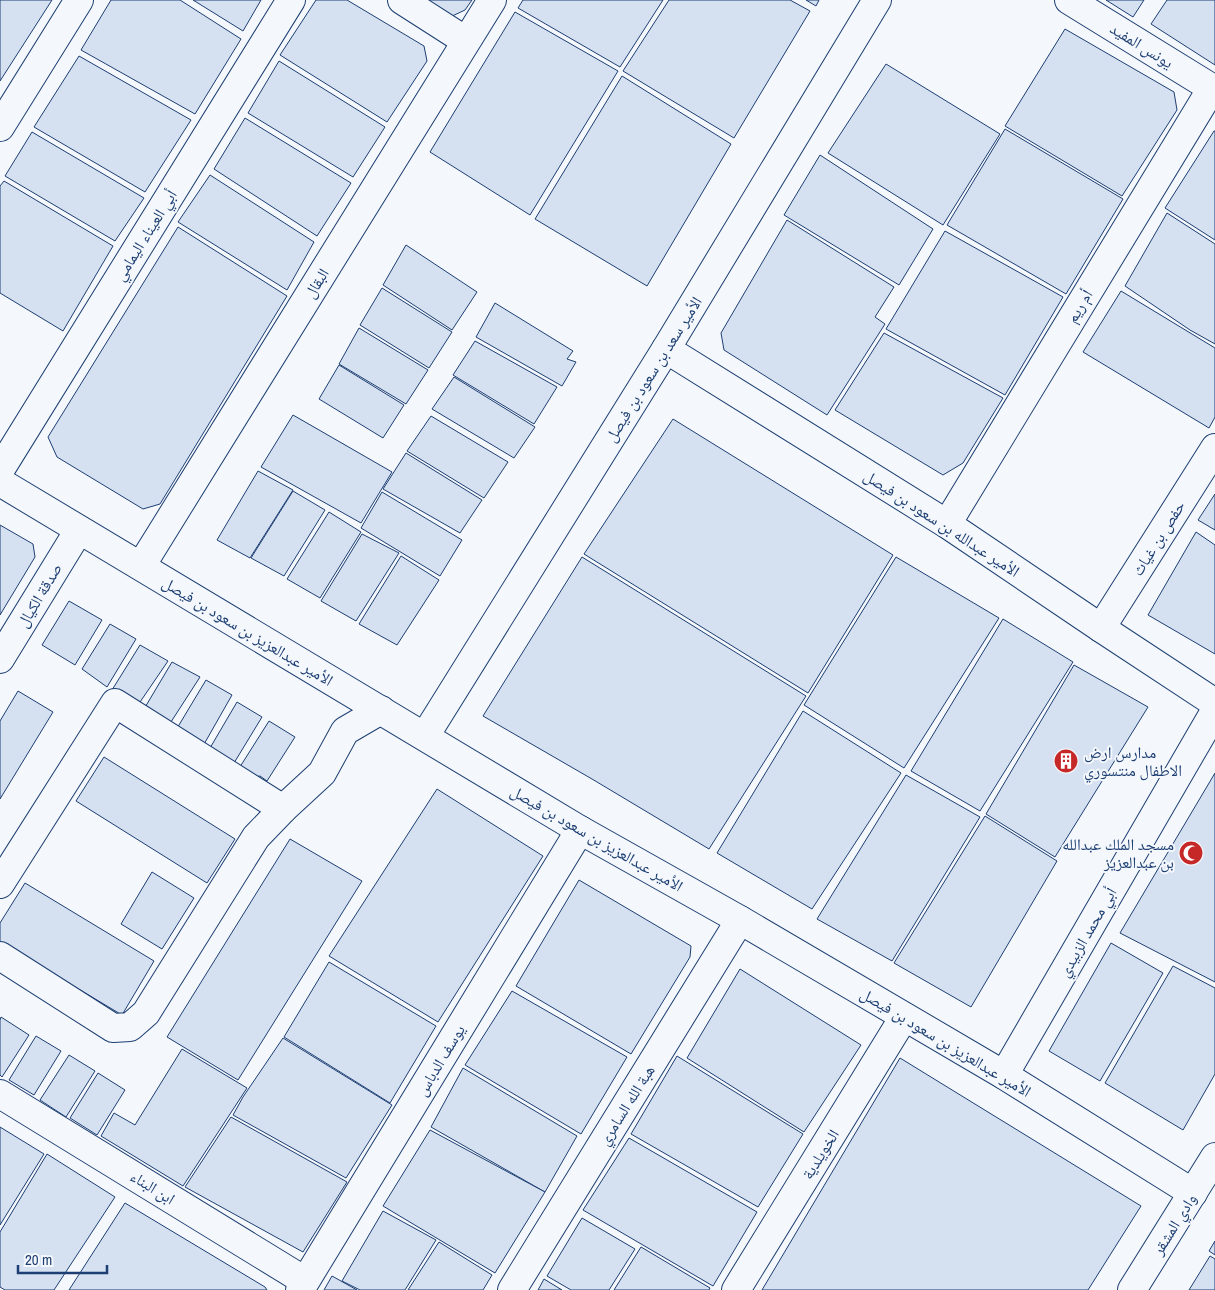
<svg xmlns="http://www.w3.org/2000/svg" width="1215" height="1290" font-family="'Archivo Narrow','Noto Naskh Arabic',sans-serif">
<style>
.building{fill:#d5e0f0;stroke:#1d3f73}
.lines{fill:none;stroke-linecap:round;stroke-linejoin:round}
.minor-casing{stroke:#1d3f73;stroke-width:30}
.minor{stroke:#f4f7fb;stroke-width:28}
.labels{text-anchor:middle;dominant-baseline:central;stroke-width:4;stroke-linejoin:round;paint-order:stroke}
.street-label{font-size:16px;fill:#1d3f73;stroke:#f4f7fb}
.poi-label{font-size:16px;fill:#1d3f73;stroke:#f4f7fb;text-anchor:start}
</style>
<rect width="100%" height="100%" fill="#f4f7fb"/>
<g class="building">
<path d="M0 0H52L0 81Z"/>
<path d="M111 0H180L241 39 195 114 81 50Z"/>
<path d="M193 0H261L243 31Z"/>
<path d="M316 0H347L424 46 427 61 387 122 280 55Z"/>
<path d="M421 0H472L465 10 448 18Z"/>
<path d="M523 0H663L620 67 518 8Z"/>
<path d="M669 0H790L810 11 734 138 623 71Z"/>
<path d="M806 0H819L816 6Z"/>
<path d="M1106 0H1144L1133 17Z"/>
<path d="M1167 0H1215V65L1151 24Z"/>
<path d="M515 12 618 71 530 215 430 152Z"/>
<path d="M1065 29 1174 92 1177 110 1122 196 1005 126Z"/>
<path d="M79 56 191 120 145 192 34 127Z"/>
<path d="M279 61 385 127 353 177 248 113Z"/>
<path d="M886 64 1000 134 943 225 828 153Z"/>
<path d="M622 76 731 144 647 286 535 219Z"/>
<path d="M245 118 351 183 317 236 214 169Z"/>
<path d="M1005 129 1123 199 1066 294 947 225Z"/>
<path d="M1214 131H1215V240L1165 208Z"/>
<path d="M32 132 144 198 115 241 5 176Z"/>
<path d="M820 155 933 229 899 285 784 215Z"/>
<path d="M210 175 314 242 287 290 178 222Z"/>
<path d="M4 181 113 246 63 331 0 293V186Z"/>
<path d="M1167 213 1215 244V344L1190 330 1125 286Z"/>
<path d="M787 220 894 287 875 317 885 324 827 415 724 350 721 333Z"/>
<path d="M178 227 287 296 160 504 143 509 57 457 48 437Z"/>
<path d="M945 231 1063 297 1005 395 886 329Z"/>
<path d="M406 245 477 292 452 330 383 285Z"/>
<path d="M382 288 452 332 429 368 360 325Z"/>
<path d="M1121 291 1215 348V417L1209 428 1083 352Z"/>
<path d="M495 303 573 351 567 359 576 362 562 386 476 337Z"/>
<path d="M359 328 428 370 406 404 339 364Z"/>
<path d="M884 333 1003 398 963 463 943 475 835 410Z"/>
<path d="M475 341 557 387 534 424 453 375Z"/>
<path d="M339 365 404 405 383 438 319 399Z"/>
<path d="M454 377 535 427 514 458 432 409Z"/>
<path d="M293 415 392 472 361 523 261 467Z"/>
<path d="M431 416 508 462 484 498 407 451Z"/>
<path d="M673 419 893 555 808 693 584 554Z"/>
<path d="M406 453 482 500 460 533 383 489Z"/>
<path d="M258 471 293 490 250 558 217 540Z"/>
<path d="M293 491 325 510 284 576 251 558Z"/>
<path d="M382 492 462 540 440 576 361 528Z"/>
<path d="M1215 494V530L1198 520Z"/>
<path d="M329 512 361 532 320 598 287 579Z"/>
<path d="M0 525 33 544 35 557 0 615Z"/>
<path d="M1196 532 1215 545V654L1148 615Z"/>
<path d="M362 534 399 553 356 621 321 601Z"/>
<path d="M401 556 439 580 397 645 359 624Z"/>
<path d="M582 557 806 696 709 849 592 779 483 716Z"/>
<path d="M896 557 999 618 904 768 804 705Z"/>
<path d="M69 601 102 620 75 665 42 645Z"/>
<path d="M1003 619 1073 662 980 811 911 771Z"/>
<path d="M110 624 136 639 107 687 82 669Z"/>
<path d="M140 645 168 661 138 705 112 690Z"/>
<path d="M172 662 200 677 169 725 144 709Z"/>
<path d="M1074 665 1148 707 1055 857 986 814Z"/>
<path d="M206 680 232 695 203 746 176 730Z"/>
<path d="M18 691 53 712 0 799V721Z"/>
<path d="M237 702 262 717 234 763 210 748Z"/>
<path d="M803 711 901 773 812 909 717 853Z"/>
<path d="M269 721 295 737 267 781 260 776 248 778 238 770Z"/>
<path d="M104 757 235 839 207 883 76 801Z"/>
<path d="M1215 773V982L1120 933Z"/>
<path d="M906 775 980 817 892 961 817 919Z"/>
<path d="M437 789 543 856 438 1022 329 956Z"/>
<path d="M985 816 1057 861 971 1007 894 963Z"/>
<path d="M290 839 362 881 238 1080 167 1037Z"/>
<path d="M152 872 194 898 162 949 121 924Z"/>
<path d="M579 880 691 946 690 957 631 1054 516 986Z"/>
<path d="M25 883 154 961 122 1015 0 942V923Z"/>
<path d="M1111 943 1163 973 1100 1081 1049 1051Z"/>
<path d="M329 962 436 1026 390 1103 284 1037Z"/>
<path d="M1173 966 1215 988V1074L1183 1130 1105 1083Z"/>
<path d="M740 969 861 1045 804 1132 687 1058Z"/>
<path d="M512 991 627 1057 581 1134 465 1065Z"/>
<path d="M1 1017 29 1035 2 1077 0 1075V1020Z"/>
<path d="M36 1036 61 1051 34 1095 9 1080Z"/>
<path d="M283 1038 392 1105 346 1178 233 1115 243 1097Z"/>
<path d="M182 1049 247 1088 183 1186 101 1136 114 1113 135 1125Z"/>
<path d="M69 1055 95 1071 66 1117 40 1100Z"/>
<path d="M677 1056 803 1134 758 1207 631 1134Z"/>
<path d="M900 1058 1141 1206 1088 1290H762Z"/>
<path d="M463 1068 577 1136 545 1192 431 1127Z"/>
<path d="M98 1073 125 1090 97 1135 70 1118Z"/>
<path d="M231 1117 347 1182 303 1252 185 1187Z"/>
<path d="M0 1127 44 1154 0 1225Z"/>
<path d="M430 1130 545 1192 495 1273 383 1206Z"/>
<path d="M629 1138 757 1212 713 1286 583 1210Z"/>
<path d="M47 1154 115 1197 54 1290H5L0 1287V1232Z"/>
<path d="M125 1203 265 1287 267 1290H69Z"/>
<path d="M383 1211 436 1240 405 1290H360L342 1281Z"/>
<path d="M582 1218 635 1249 609 1290H571L547 1276Z"/>
<path d="M1215 1241V1255L1209 1251Z"/>
<path d="M439 1242 492 1275 483 1290H408Z"/>
<path d="M641 1247 710 1288 709 1290H614Z"/>
<path d="M1210 1256 1215 1259V1290H1189Z"/>
<path d="M332 1276 357 1290H324Z"/>
<path d="M544 1279 562 1290H538Z"/>
</g>
<g class="lines">
<defs>
<g id="minor">
<path d="M402 0 466 41"/>
<path d="M1069 0 1215 90"/>
<path d="M0 127 79 0"/>
<path d="M666 349 947 524 1101 628 1215 703"/>
<path d="M0 470 291 0"/>
<path d="M0 482 580 830 740 920 1004 1075 1193 1193"/>
<path d="M947 524 1212 88"/>
<path d="M141 566 492 0"/>
<path d="M1101 628 1215 448"/>
<path d="M0 659 79 530"/>
<path d="M425 736 666 349 877 0"/>
<path d="M0 884 115 703 283 809"/>
<path d="M0 956 113 1028 130 1027 146 1013 256 837 283 809 322 773 345 731 381 710"/>
<path d="M1004 1075 1215 711"/>
<path d="M0 1094 305 1281"/>
<path d="M300 1290 580 830"/>
<path d="M512 1290 740 920"/>
<path d="M736 1290 904 1017"/>
<path d="M1132 1290 1215 1157"/>
</g>
</defs>
<use href="#minor" class="minor-casing"/>
<use href="#minor" class="minor"/>
</g>
<defs>
<symbol id="building-disc" viewBox="-11 -11 22 22"><circle r="9.5" fill="#c62828" stroke="#f4f7fb"/><path d="M-4-6H4V6H1V3H-1V6H-4ZM-2.5-4.3h1.7v1.8h-1.7ZM.8-4.3h1.7v1.8H.8ZM-2.5-1h1.7V.8h-1.7ZM.8-1h1.7V.8H.8Z" fill="#fff"/></symbol>
<symbol id="mosque-disc" viewBox="-11 -11 22 22"><circle r="9.5" fill="#c62828" stroke="#f4f7fb"/><path d="M3.5-4.9A6 6 0 1 0 3.5 4.9A5 5 0 1 1 3.5-4.9Z" fill="#fff"/></symbol>
</defs>
<g fill-rule="evenodd">
<use href="#building-disc" x="1052" y="747" width="28" height="28"/>
<use href="#mosque-disc" x="1177" y="839" width="28" height="28"/>
</g>
<g class="labels">
<g class="street-label">
<text transform="translate(1142 45) rotate(32)">يونس المفيد</text>
<text transform="translate(145 235) rotate(-58)">أبي العيناء اليمامي</text>
<text transform="translate(316 283) rotate(-58)">البقال</text>
<text transform="translate(1079 306) rotate(-59)">أم ريم</text>
<text transform="translate(653 369) rotate(-58)">الأمير سعد بن سعود بن فيصل</text>
<text transform="translate(942 523) rotate(33)">الأمير عبدالله بن سعود بن فيصل</text>
<text transform="translate(1158 538) rotate(-58)">حفص بن غياث</text>
<text transform="translate(39 595) rotate(-59)">صدقة الكيال</text>
<text transform="translate(248 631) rotate(31)">الأمير عبدالعزيز بن سعود بن فيصل</text>
<text transform="translate(597 838) rotate(30)">الأمير عبدالعزيز بن سعود بن فيصل</text>
<text transform="translate(1087 932) rotate(-60)">أبي محمد الزبيدي</text>
<text transform="translate(946 1042) rotate(31)">الأمير عبدالعزيز بن سعود بن فيصل</text>
<text transform="translate(440 1060) rotate(-59)">يوسف الدباس</text>
<text transform="translate(626 1105) rotate(-58)">هبة الله السامري</text>
<text transform="translate(820 1154) rotate(-58)">الخويلدية</text>
<text transform="translate(153 1187) rotate(32)">ابن البناء</text>
<text transform="translate(1174 1224) rotate(-58)">وادي المشقر</text>
</g>
<g class="poi-label">
<text x="1084" y="752">مدارس ارض<tspan x="1084" dy="18">الاطفال منتسوري</tspan></text>
<text x="1174" y="844" text-anchor="end">مسجد الملك عبدالله<tspan x="1174" dy="18">بن عبدالعزيز</tspan></text>
</g>
</g>
<path d="M18 1265v8h89v-8" fill="none" stroke="#1d3f73" stroke-width="2.5"/>
<text x="25" y="1265" font-size="15" fill="#1d3f73" stroke="#f4f7fb" stroke-width="4" paint-order="stroke">20 m</text>
</svg>
